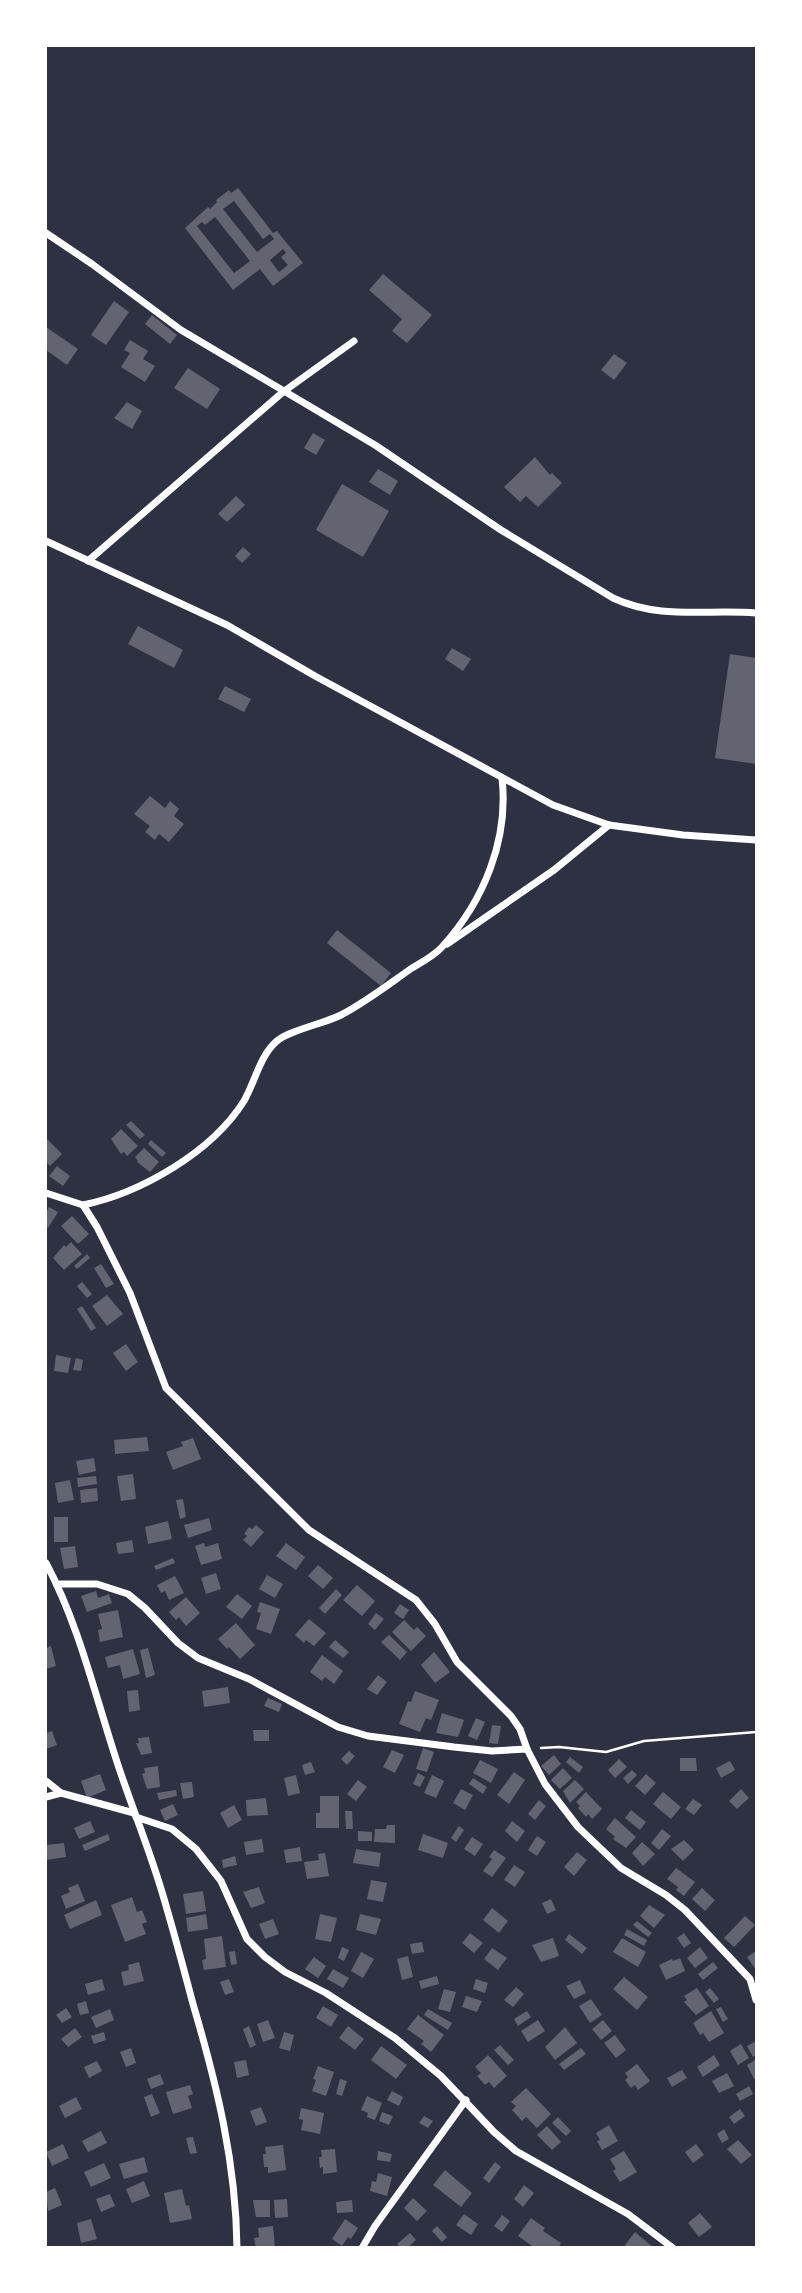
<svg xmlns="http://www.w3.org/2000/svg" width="802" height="2293" font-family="Ubuntu,sans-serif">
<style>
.building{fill:#626471;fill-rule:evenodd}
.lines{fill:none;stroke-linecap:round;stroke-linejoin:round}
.path{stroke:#fff;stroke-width:2.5}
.minor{stroke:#fff;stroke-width:7}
</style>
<rect width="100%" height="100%" fill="#2d3142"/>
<g class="building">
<path d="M238 188 273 233 277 231 303 263 273 286 260 269 233 290 185 228 208 207 210 209 217 202 216 200 229 190 231 193ZM234 201 263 239 270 234 274 239 257 252 223 209ZM215 217 250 261 234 273 197 226 202 222 205 225ZM283 249 286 253 281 257 288 265 279 272 270 260Z"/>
<path d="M383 274 432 315 407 343 392 331 402 319 369 290Z"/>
<path d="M114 301 129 312 106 345 91 335Z"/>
<path d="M152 315 177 335 170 344 145 324Z"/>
<path d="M46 327 78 349 67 365 46 350Z"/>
<path d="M130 340 148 351 143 359 155 366 145 382 121 367 130 353 124 350Z"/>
<path d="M614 354 627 363 614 380 601 370Z"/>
<path d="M188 368 220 389 207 409 174 388Z"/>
<path d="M127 402 142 411 132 429 114 418Z"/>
<path d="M313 433 325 440 316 455 304 448Z"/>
<path d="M535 457 550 475 552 473 562 483 538 507 526 496 520 502 504 487Z"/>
<path d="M378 469 398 481 390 495 369 482Z"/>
<path d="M342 484 389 511 363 557 316 530Z"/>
<path d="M236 496 245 505 227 522 218 514Z"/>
<path d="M243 547 251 554 242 563 235 556Z"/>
<path d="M138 626 183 650 174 668 128 644Z"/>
<path d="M452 648 471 659 463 671 445 659Z"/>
<path d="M730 654 756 658V764L715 758Z"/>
<path d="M225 686 251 699 244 712 218 699Z"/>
<path d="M150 796 165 808 170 801 179 809 174 816 184 824 169 842 159 834 155 840 145 832 150 826 134 814Z"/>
<path d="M337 930 391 973 381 986 327 943Z"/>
<path d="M131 1121 145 1135 140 1139 126 1125Z"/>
<path d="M121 1129 138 1146 127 1156 124 1152 121 1154 111 1139Z"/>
<path d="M46 1138 62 1154 50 1166 46 1162Z"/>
<path d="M151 1140 166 1153 162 1157 148 1144Z"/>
<path d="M144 1148 159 1162 150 1172 137 1162 138 1161 135 1157Z"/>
<path d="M57 1166 70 1176 63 1186 49 1176Z"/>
<path d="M49 1207 58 1212 48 1228 46 1226V1213Z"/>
<path d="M72 1216 89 1234 78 1244 61 1226Z"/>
<path d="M71 1242 82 1254 64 1270 53 1258 64 1245 66 1247Z"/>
<path d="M87 1254 90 1258 77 1269 74 1266Z"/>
<path d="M101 1264 114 1284 106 1288 94 1268Z"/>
<path d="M82 1282 92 1294 87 1298 77 1286Z"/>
<path d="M107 1295 123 1314 107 1326 92 1306Z"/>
<path d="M82 1306 96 1328 91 1331 77 1309Z"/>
<path d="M126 1344 138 1362 126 1371 113 1353Z"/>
<path d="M56 1355 71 1358 68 1373 54 1371Z"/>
<path d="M76 1358 83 1360 81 1371 73 1370Z"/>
<path d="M147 1437 149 1451 115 1454 114 1440Z"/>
<path d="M193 1438 201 1459 173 1470 166 1452 183 1446 181 1442Z"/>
<path d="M94 1458 96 1471 79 1475 76 1461Z"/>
<path d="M133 1474 136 1499 121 1501 117 1476Z"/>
<path d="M96 1476 97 1484 78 1487 77 1478Z"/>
<path d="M70 1480 74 1500 58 1503 55 1483Z"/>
<path d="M97 1488 98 1501 81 1503 80 1490Z"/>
<path d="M183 1499 186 1517 180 1519 176 1500Z"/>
<rect x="54" y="1517" width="14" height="25"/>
<path d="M209 1518 212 1530 188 1538 184 1525Z"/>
<path d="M168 1521 172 1539 148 1544 145 1527Z"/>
<path d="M256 1525 264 1532 251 1547 243 1540 247 1536 244 1534 249 1527 252 1529Z"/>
<path d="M132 1540 134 1552 118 1554 116 1543Z"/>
<path d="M204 1543 205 1547 218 1543 222 1559 201 1565 195 1546Z"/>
<path d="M286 1543 305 1557 296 1570 276 1556Z"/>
<path d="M75 1546 78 1567 64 1569 60 1548Z"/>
<path d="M173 1558 175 1563 156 1570 154 1566Z"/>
<path d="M318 1565 333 1578 323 1589 308 1576Z"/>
<path d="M216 1573 221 1589 206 1594 201 1578Z"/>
<path d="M267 1575 283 1584 275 1598 259 1589Z"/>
<path d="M175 1576 184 1593 169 1600 165 1591 161 1593 157 1585Z"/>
<path d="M357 1585 375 1601 362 1616 343 1600Z"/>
<path d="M336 1589 342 1595 325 1614 319 1608Z"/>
<path d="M96 1591 98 1598 109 1594 112 1603 87 1612 81 1596Z"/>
<path d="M237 1594 252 1606 242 1619 226 1607Z"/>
<path d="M186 1597 200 1613 186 1626 179 1617 176 1620 169 1612Z"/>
<path d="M260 1602 280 1609 271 1634 256 1629 261 1613 257 1612Z"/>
<path d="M400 1604 409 1610 403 1619 394 1613Z"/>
<path d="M118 1610 123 1637 100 1642 98 1630 102 1629 98 1614Z"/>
<path d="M376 1613 384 1619 375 1630 368 1624Z"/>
<path d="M309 1619 326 1633 314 1646 306 1640 304 1643 295 1635Z"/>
<path d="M404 1620 414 1630 417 1627 426 1636 411 1651 392 1632Z"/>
<path d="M236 1623 255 1645 240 1659 229 1647 227 1649 218 1639Z"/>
<path d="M389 1635 407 1652 400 1660 381 1642Z"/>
<path d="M335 1640 349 1652 343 1658 329 1647Z"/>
<path d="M51 1646 56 1666 46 1669V1648Z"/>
<path d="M148 1648 155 1675 146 1678 140 1650Z"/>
<path d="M133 1649 140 1674 123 1679 120 1665 108 1668 105 1657Z"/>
<path d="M434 1652 450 1672 435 1683 421 1665Z"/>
<path d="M322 1655 343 1671 334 1684 325 1677 322 1681 310 1672Z"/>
<path d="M378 1675 387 1682 377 1695 367 1689Z"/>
<path d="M228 1687 230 1703 204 1707 202 1691Z"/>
<path d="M138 1690 140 1710 129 1712 127 1691Z"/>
<path d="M415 1691 439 1700 431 1720 426 1718 420 1732 399 1724 408 1701 411 1702Z"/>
<path d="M268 1698 282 1704 279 1712 264 1706Z"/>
<path d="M442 1713 464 1720 458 1737 436 1733Z"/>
<path d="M476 1718 485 1722 477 1740 468 1736Z"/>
<path d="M492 1725 501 1726 498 1744 489 1743Z"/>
<path d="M253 1730H269V1741H254Z"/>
<path d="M52 1731 57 1745 46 1749V1733Z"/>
<path d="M149 1737 152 1753 141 1755 136 1743H139L138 1738Z"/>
<path d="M423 1748 434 1752 427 1772 416 1769Z"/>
<path d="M392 1750 404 1755 395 1773 383 1767Z"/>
<path d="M349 1751 355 1756 347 1765 341 1759Z"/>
<path d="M554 1755 561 1764 549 1775 541 1766Z"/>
<path d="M570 1757 583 1767 579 1773 566 1762Z"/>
<path d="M680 1758H696L697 1771H680Z"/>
<path d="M619 1759 627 1767 615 1778 608 1770Z"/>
<path d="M480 1760 498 1769 491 1783 473 1773Z"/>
<path d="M730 1761 735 1770 721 1778 716 1768Z"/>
<path d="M311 1762 315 1772 305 1775 302 1765Z"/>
<path d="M158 1766 160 1787 147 1789 142 1774 145 1773 144 1768Z"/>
<path d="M563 1768 572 1778 560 1789 551 1780Z"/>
<path d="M632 1770 637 1775 628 1784 623 1778Z"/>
<path d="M514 1772 525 1780 509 1804 497 1795Z"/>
<path d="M418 1773 425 1777 420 1787 413 1784Z"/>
<path d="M100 1774 106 1790 87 1798 81 1781Z"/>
<path d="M646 1774 656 1783 645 1795 635 1786Z"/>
<path d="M296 1775 300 1793 288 1796 284 1778Z"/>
<path d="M432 1775 444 1781 436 1798 424 1793Z"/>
<path d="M473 1778 487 1787 483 1794 469 1784Z"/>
<path d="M358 1780 367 1787 356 1801 347 1794Z"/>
<path d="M575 1780 584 1789 570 1803 563 1791Z"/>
<path d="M192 1782 194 1797 183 1799 180 1783Z"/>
<path d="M461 1789 473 1795 465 1810 453 1803Z"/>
<path d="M741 1789 749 1798 737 1809 729 1801Z"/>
<path d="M176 1790 177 1796 159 1800 157 1793Z"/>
<path d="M586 1792 602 1809 592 1819 588 1814 586 1817 578 1808 580 1806 576 1802Z"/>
<path d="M663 1792 681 1807 671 1819 653 1804Z"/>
<path d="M320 1796H339V1828H316V1813H320Z"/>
<path d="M266 1798 268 1815 247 1816 246 1800Z"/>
<path d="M693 1799 702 1805 694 1815 685 1809Z"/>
<path d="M539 1800 546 1806 535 1820 528 1814Z"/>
<path d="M173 1804 178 1815 165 1821 160 1810Z"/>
<path d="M234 1805 242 1820 228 1828 220 1813Z"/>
<path d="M631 1810 646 1822 640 1830 625 1818Z"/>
<path d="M345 1811H352L353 1829H346Z"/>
<path d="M615 1818 636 1837 626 1848 613 1839 615 1837 606 1829Z"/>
<path d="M90 1821 95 1832 79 1839 74 1828Z"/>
<path d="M512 1821 525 1831 517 1842 505 1831Z"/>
<path d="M387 1825H395V1843L374 1842 375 1829H386Z"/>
<path d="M459 1826 464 1830 456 1842 451 1838Z"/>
<path d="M662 1829 671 1836 659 1850 651 1843Z"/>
<path d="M358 1831 372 1832V1841H358Z"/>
<path d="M108 1834 110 1840 85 1851 82 1845Z"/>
<path d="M423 1834 448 1843 443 1858 418 1850Z"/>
<path d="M537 1836 546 1842 537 1856 528 1850Z"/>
<path d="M472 1837 483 1844 475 1856 464 1849Z"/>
<path d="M262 1839 264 1852 246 1855 244 1842Z"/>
<path d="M684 1840 694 1850 683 1861 671 1849Z"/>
<path d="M642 1842 655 1854 643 1866 632 1853Z"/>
<path d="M64 1843 66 1857 46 1860V1845Z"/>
<path d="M300 1847 302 1861 286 1863 284 1850Z"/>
<path d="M356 1849 381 1853 379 1867 353 1863Z"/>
<path d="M494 1850 506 1858 492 1877 483 1871 492 1859 489 1857Z"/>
<path d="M577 1852 587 1860 574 1876 564 1867Z"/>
<path d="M325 1853 329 1876 307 1879 304 1862 319 1860 318 1854Z"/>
<path d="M235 1856 237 1865 223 1868 222 1860Z"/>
<path d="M514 1865 525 1872 515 1887 504 1880Z"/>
<path d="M676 1868 695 1882 684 1896 676 1890 678 1887 667 1879Z"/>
<path d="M371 1880 387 1883 383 1902 367 1899Z"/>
<path d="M78 1884 85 1901 66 1909 61 1896 70 1892 68 1888Z"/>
<path d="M259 1887 265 1903 251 1908 243 1892Z"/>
<path d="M702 1888 715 1900 705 1911 692 1899Z"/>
<path d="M203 1891 206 1911 186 1914 183 1894Z"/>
<path d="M132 1897 137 1912 142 1910 147 1922 142 1924 146 1934 125 1942 111 1905Z"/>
<path d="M551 1899 556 1910 547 1914 542 1903Z"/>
<path d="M96 1900 102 1915 70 1929 64 1915Z"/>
<path d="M649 1905 665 1915 654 1928 640 1916Z"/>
<path d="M492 1908 508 1921 499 1933 483 1920Z"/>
<path d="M206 1914 208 1929 188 1932 186 1918Z"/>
<path d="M320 1914 337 1918 331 1942 315 1939Z"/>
<path d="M360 1914 381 1919 376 1935 356 1930Z"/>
<path d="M745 1916 755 1925 734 1947 724 1938Z"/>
<path d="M273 1919 279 1934 265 1939 259 1924Z"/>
<path d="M637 1921 652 1933 648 1937 633 1925Z"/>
<path d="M627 1929 647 1940 644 1946 624 1935Z"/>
<path d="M470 1933 483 1943 474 1953 462 1943Z"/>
<path d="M684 1933 691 1943 684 1948 677 1938Z"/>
<path d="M569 1934 587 1948 582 1954 565 1940Z"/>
<path d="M222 1936 226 1967 204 1970 202 1960 206 1959 204 1939Z"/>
<path d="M553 1938 559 1956 541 1962 532 1945Z"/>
<path d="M622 1938 646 1952 638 1967 613 1952Z"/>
<path d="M422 1942 424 1952 412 1954 410 1944Z"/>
<path d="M342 1947 349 1950 344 1961 338 1958Z"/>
<path d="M700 1947 708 1958 695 1968 687 1958Z"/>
<path d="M492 1948 507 1958 498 1970 484 1959Z"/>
<path d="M235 1951 237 1964 231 1965 229 1952Z"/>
<path d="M756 1951V1970L747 1957Z"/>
<path d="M361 1952 374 1959 363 1978 351 1971Z"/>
<path d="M408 1956 413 1977 402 1980 397 1959Z"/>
<path d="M314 1957 326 1966 318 1978 305 1969Z"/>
<path d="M680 1958 685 1971 666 1980 659 1965 672 1959 673 1961Z"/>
<path d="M139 1962 144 1981 124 1986 121 1972 129 1970 128 1965Z"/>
<path d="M713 1962 718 1968 703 1980 698 1974Z"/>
<path d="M333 1969 349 1978 343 1988 327 1979Z"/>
<path d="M437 1976 439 1984 421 1989 419 1981Z"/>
<path d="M624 1977 648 1997 637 2010 613 1989Z"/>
<path d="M102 1979 105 1990 88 1995 85 1984Z"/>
<path d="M229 1979 234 1992 225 1995 220 1982Z"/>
<path d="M476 1979 488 1983 485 1993 473 1989Z"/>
<path d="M580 1980 586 1993 574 1999 566 1986Z"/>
<path d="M516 1987 524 1994 513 2007 504 2000Z"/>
<path d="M697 1988 709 2006 696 2015 684 2002 687 2000 684 1996Z"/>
<path d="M710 1988 719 1999 714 2003 705 1992Z"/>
<path d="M444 1989 456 1992 450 2012 438 2009Z"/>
<path d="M466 1996 482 2001 477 2012 462 2007Z"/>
<path d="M591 1999 602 2015 590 2023 579 2006Z"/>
<path d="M86 2001 89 2013 80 2015 77 2004Z"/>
<path d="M323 2006 338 2015 331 2027 316 2018Z"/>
<path d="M721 2007 728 2019 723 2022 716 2009Z"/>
<path d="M66 2008 72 2017 62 2023 56 2015Z"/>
<path d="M110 2009 114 2020 96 2028 91 2017Z"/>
<path d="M428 2009 452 2023 448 2030 424 2015Z"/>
<path d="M527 2011 531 2017 518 2026 514 2019Z"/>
<path d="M711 2011 724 2033 709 2042 703 2033 700 2035 693 2023Z"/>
<path d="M418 2015 444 2035 431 2052 421 2044 424 2041 407 2029Z"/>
<path d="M268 2020 275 2038 263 2042 257 2024Z"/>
<path d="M538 2020 545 2031 528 2042 521 2031Z"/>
<path d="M603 2020 612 2031 601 2040 592 2029Z"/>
<path d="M249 2026 256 2045 250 2048 243 2029Z"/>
<path d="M348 2026 364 2039 355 2050 339 2038Z"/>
<path d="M565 2027 577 2043 555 2060 545 2047Z"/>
<path d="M75 2028 82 2037 68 2047 61 2039Z"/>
<path d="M104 2032 106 2040 94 2044 91 2036Z"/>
<path d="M284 2032 294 2035 290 2051 279 2048Z"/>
<path d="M615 2035 626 2050 616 2058 604 2043Z"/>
<path d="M756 2041V2055L753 2057 747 2046Z"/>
<path d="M741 2044 749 2058 738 2065 730 2051Z"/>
<path d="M500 2045 514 2060 508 2065 494 2050Z"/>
<path d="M381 2046 407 2065 396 2079 371 2060Z"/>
<path d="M131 2048 136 2063 126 2067 120 2052Z"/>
<path d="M581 2048 586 2054 564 2070 559 2064Z"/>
<path d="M488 2055 507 2076 494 2088 489 2082 485 2085 477 2076 481 2073 475 2067Z"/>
<path d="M714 2055 720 2065 703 2077 697 2067Z"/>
<path d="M246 2060 249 2075 237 2078 234 2062Z"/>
<path d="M755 2060 756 2078 754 2079 747 2065Z"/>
<path d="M97 2061 102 2071 89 2078 84 2067Z"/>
<path d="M637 2064 650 2081 638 2090 635 2085 631 2088 625 2080 628 2077 625 2073Z"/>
<path d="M318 2066 334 2072 326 2096 312 2091 316 2080 313 2079Z"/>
<path d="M682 2070 687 2078 672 2087 667 2078Z"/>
<path d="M727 2073 734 2086 719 2093 712 2081Z"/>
<path d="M160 2074 164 2084 151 2089 147 2079Z"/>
<path d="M340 2079 347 2081 342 2096 336 2094Z"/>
<path d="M190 2085 193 2094 188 2096 192 2108 173 2114 166 2092Z"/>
<path d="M749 2086 753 2094 740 2101 736 2094Z"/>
<path d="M526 2088 551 2114 537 2128 526 2117 522 2121 512 2110 516 2106 511 2102Z"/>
<path d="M392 2091 403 2097 399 2106 387 2100Z"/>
<path d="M152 2094 160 2113 151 2117 144 2097Z"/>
<path d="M367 2096 382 2103 375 2120 367 2117 368 2113 361 2110Z"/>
<path d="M76 2097 82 2109 65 2118 59 2106Z"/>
<path d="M261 2107 267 2122 256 2126 250 2111Z"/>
<path d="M301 2108 324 2113 320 2134 301 2130 303 2120 299 2119Z"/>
<path d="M740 2109 745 2116 734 2124 729 2117Z"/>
<path d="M382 2112 393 2116 389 2125 379 2121Z"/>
<path d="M424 2116 433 2121 428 2128 419 2123Z"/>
<path d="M558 2117 571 2131 566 2136 552 2123Z"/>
<path d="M609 2125 618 2141 602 2150 597 2141 600 2140 596 2133Z"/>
<path d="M547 2126 561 2142 552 2150 537 2135Z"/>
<path d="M724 2129 729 2139 722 2143 717 2134Z"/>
<path d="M101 2131 107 2143 88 2152 82 2141Z"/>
<path d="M193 2137 197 2153 190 2154 186 2138Z"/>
<path d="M738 2140 752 2155 741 2164 727 2149Z"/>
<path d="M63 2144 69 2158 52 2166 46 2152Z"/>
<path d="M696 2144 704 2155 693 2163 685 2152Z"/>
<path d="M283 2145 286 2170 268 2173V2167H264L263 2154H266L265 2147Z"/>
<path d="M335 2149 337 2172 323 2174V2167L320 2168 319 2157H322L321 2150Z"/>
<path d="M378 2151 392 2154 390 2162 377 2160Z"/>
<path d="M624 2151 637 2172 620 2182 613 2171 616 2169 610 2159Z"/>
<path d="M144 2157 148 2172 124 2179 119 2164Z"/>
<path d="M495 2162 501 2167 489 2183 483 2178Z"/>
<path d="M104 2163 111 2178 91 2187 84 2172Z"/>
<path d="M445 2170 472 2193 461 2207 433 2185Z"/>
<path d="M378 2173 392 2177 387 2196 370 2191 372 2181 376 2182Z"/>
<path d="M144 2181 150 2196 132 2203 126 2189Z"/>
<path d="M524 2185 534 2193 523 2207 514 2199Z"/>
<path d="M55 2188 62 2205 48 2211 46 2192Z"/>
<path d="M182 2189 186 2206 189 2205 192 2219 170 2223 164 2193Z"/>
<path d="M110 2194 115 2206 101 2212 96 2199Z"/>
<path d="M413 2198 427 2211 417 2221 404 2208Z"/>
<path d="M287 2199 288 2217 275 2218 274 2200Z"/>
<path d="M253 2200H270V2217H256Z"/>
<path d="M352 2200 353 2212 337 2213 336 2202Z"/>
<path d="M700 2213 712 2227 699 2237 688 2223Z"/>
<path d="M464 2214 478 2224 471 2235 456 2225Z"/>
<path d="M502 2215 510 2221 502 2232 494 2226Z"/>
<path d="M531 2218 545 2228 543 2231 561 2243 558 2248H535L518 2236Z"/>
<path d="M91 2219 97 2239 81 2243 77 2223Z"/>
<path d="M345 2219 358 2228 351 2239 348 2237 342 2246 332 2239Z"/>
<path d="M273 2226 275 2248H256L254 2238 259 2237 258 2228Z"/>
<path d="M437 2226 447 2237 442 2242 432 2231Z"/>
<path d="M635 2232 654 2248H628L625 2245Z"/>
<path d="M410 2233 416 2240 407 2248H401L397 2244Z"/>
</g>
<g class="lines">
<path class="path" d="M541 1748 559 1747 606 1752 644 1741 756 1732"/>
<g class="minor">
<path d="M46 233 92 264 181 330 375 445 501 530 613 598C660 620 707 609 756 613"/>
<path d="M46 541 227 625 315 676 553 805 609 825 683 835 756 840"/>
<path d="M88 561 283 392 354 341"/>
<path d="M447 944 554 870 609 825"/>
<path d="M46 1193 83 1205 97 1227 130 1293 166 1388 309 1530 416 1600 435 1624 457 1662 511 1716 520 1729 527 1749"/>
<path d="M83 1205C141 1193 212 1152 244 1101 255 1082 260 1055 277 1041 290 1030 323 1024 341 1015 366 1002 389 984 412 968 422 962 434 956 442 947 484 901 509 839 502 778"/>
<path d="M46 1563C79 1625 95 1695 117 1762 131 1805 149 1848 162 1892 173 1929 183 1966 193 2004 217 2085 236 2163 237 2248"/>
<path d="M57 1584H97L128 1594 145 1608 178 1643 198 1658 249 1679 338 1727 368 1736 454 1747 492 1751 527 1749 545 1784 578 1827 621 1868 666 1895 685 1910 750 1979 756 2000"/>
<path d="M46 1781 61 1793"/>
<path d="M46 1797 61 1793 134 1813"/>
<path d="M136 1817 172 1829 196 1849 221 1881 247 1939 265 1957 285 1972 326 1993 395 2038 441 2076 494 2132 516 2151 628 2214 673 2248"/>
<path d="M362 2248 375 2226 466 2100"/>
</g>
</g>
<rect width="802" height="2293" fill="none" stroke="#ffffff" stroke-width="94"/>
</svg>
